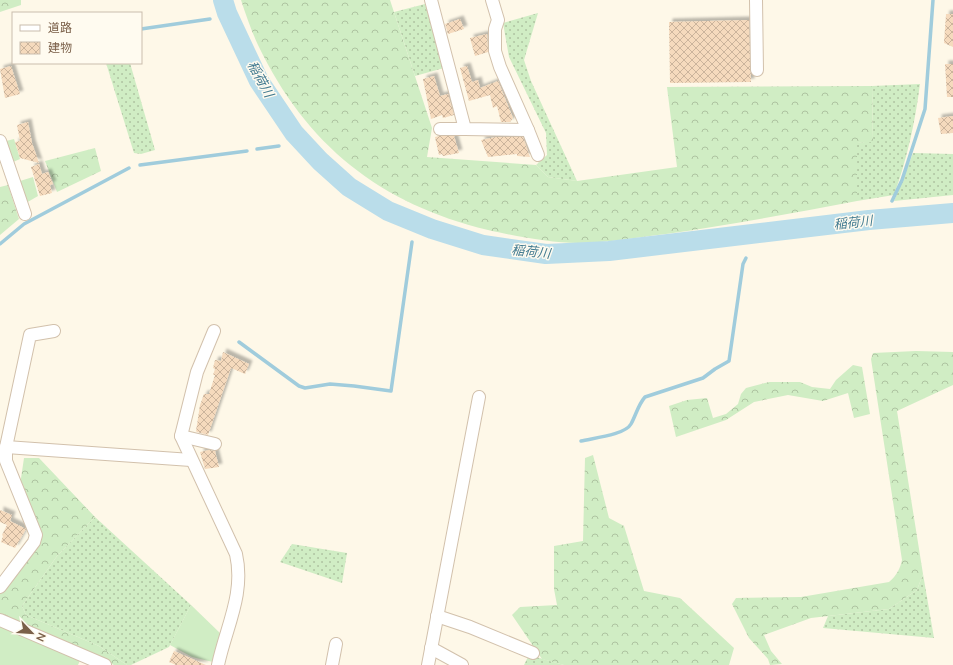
<svg xmlns="http://www.w3.org/2000/svg" width="953" height="665" font-family="Mulish,'Noto Sans JP',sans-serif">
<style>
.grass{fill:url(#grass-dots)}
.forest{fill:url(#forest-crowns)}
.garden{fill:#d0edc4}
.lines{fill:none;stroke-linecap:round;stroke-linejoin:round}
.stream{stroke:#a0ccdc;stroke-width:3.5}
.river{stroke:#baddea;stroke-width:20}
.building{fill:url(#building-cross-hatch);filter:url(#shadow)}
.minor-casing{stroke:#d2c1ac;stroke-width:14}
.minor{stroke:#fff;stroke-width:12}
.labels{text-anchor:middle;dominant-baseline:central;stroke-width:3;stroke-linejoin:round;paint-order:stroke}
.water-label{font-size:13px;font-style:italic;fill:#417a90;stroke:#fffbf0}
</style>
<defs>
<pattern id="grass-dots" width="8" height="8" patternUnits="userSpaceOnUse"><rect width="8" height="8" fill="#d0edc4"/><path d="M2 2h.1M6 6h.1" fill="none" stroke="#aec3a1" stroke-width="1.8" stroke-linecap="round"/></pattern>
<pattern id="forest-crowns" width="20" height="18" patternUnits="userSpaceOnUse"><rect width="20" height="18" fill="#d0edc4"/><path d="M2 6a3 3 0 1 1 6 0M12 15a3 3 0 1 1 6 0" fill="none" stroke="#aec3a1"/></pattern>
<pattern id="building-cross-hatch" width="8" height="8" patternUnits="userSpaceOnUse"><rect width="8" height="8" fill="#f5dabd"/><path d="M0 0l8 8M0 8l8-8" fill="none" stroke="#cbb49c"/></pattern>
<filter id="shadow"><feDropShadow dx="3.5" dy="-3.5" stdDeviation="1" flood-color="#0004"/></filter>
</defs>
<rect width="100%" height="100%" fill="#fef8e8"/>
<g class="grass">
<path d="M425 4 444 68 415 76 394 12Z"/>
<path d="M538 13 524 60 531 81 577 181 548 177 536 165 547 155 546 133 509 57 503 23Z"/>
<path d="M106 63H130L155 150 141 154 134 153Z"/>
<path d="M920 84C915 123 907 159 894 195L857 201V143L873 141 872 86Z"/>
<path d="M913 153 953 154V195L894 201Z"/>
<path d="M95 517 191 605 169 647 131 665H127L99 646 26 615 22 606 57 556Z"/>
<path d="M292 544 347 553 342 583 280 562Z"/>
<path d="M923 574 934 638 823 628 828 616 889 609 917 590Z"/>
<path d="M529 655 564 665H524Z"/>
</g>
<g class="forest">
<path d="M0 0H21V5L0 12Z"/>
<path d="M241 0H390L432 128 427 157 536 165 548 177 577 181 677 167 667 87 872 86 873 142 857 143V201C793 213 730 225 666 234 637 237 608 243 578 243 551 243 515 236 488 230 380 204 306 145 258 45 251 30 246 15 241 0Z"/>
<path d="M95 148 101 171 57 192 45 161Z"/>
<path d="M8 185 19 219 0 235V187Z"/>
<path d="M916 351 953 352V385L897 411 923 574 917 590 889 609 811 618 764 635 771 651 782 664 770 665 768 659 749 638 732 604 736 598 801 597 889 582C897 575 900 569 902 560L871 359 873 353Z"/>
<path d="M853 365 862 367 870 414 854 418 848 393 823 401 788 395 754 402 726 420 676 437 669 406 687 400 707 398 713 418 726 414 738 404 741 394 746 388 769 382H800L812 387 830 389 836 380Z"/>
<path d="M593 455 609 518 624 526 644 591 680 598 734 648 729 665H564L542 659 512 615 520 607 557 605 554 589V546L583 541 585 458Z"/>
<path d="M24 458H39L95 517 57 556 22 606 26 615 99 646 127 665H114L0 614V592L36 546 20 485Z"/>
</g>
<g class="garden">
<path d="M14 139 20 159 13 162 6 141Z"/>
<path d="M33 177 38 196 26 203 20 181Z"/>
<path d="M191 605 221 634 213 662 192 657 170 645Z"/>
<path d="M0 625 81 658 78 665H0Z"/>
</g>
<g class="lines">
<g class="stream">
<path d="M141 29 210 19"/>
<path d="M257 149 279 146"/>
<path d="M140 165 247 151"/>
<path d="M892 201 902 180 925 109 933 0"/>
<path d="M0 244 24 224 129 168"/>
<path d="M239 342 299 386 305 388 330 384 354 386 391 391 412 242"/>
<path d="M581 441C593 438 625 435 631 424 636 415 638 405 645 397L703 378 715 369 729 361 743 264 746 258"/>
</g>
<path class="river" d="M223 0 227 13 259 81 294 133 320 161 349 187 388 211 432 229 483 245 546 254 609 251 869 220 953 213"/>
</g>
<g class="building">
<path d="M946 14H953V47L944 43Z"/>
<path d="M460 19 464 29 448 34 445 24Z"/>
<path d="M749 20 751 82 670 83 669 22Z"/>
<path d="M487 34 488 52 475 56 470 38Z"/>
<path d="M945 64H953V97H947Z"/>
<path d="M11 66 20 94 5 98 0 69Z"/>
<path d="M467 66 472 82 478 80 480 88 498 81 513 118 510 122H501L497 106 493 108 490 95 469 101 460 68Z"/>
<path d="M434 76 440 96 448 94 454 115 443 118 442 115 431 119 423 79Z"/>
<path d="M953 116V133L941 134 938 118Z"/>
<path d="M28 122 32 143 39 163 20 158 15 142 20 141 17 125Z"/>
<path d="M439 136H454L459 153 443 156 442 154 439 155 435 137Z"/>
<path d="M496 137H523L530 157 517 156V154L488 157 481 140Z"/>
<path d="M39 164 42 174 48 172 53 184 50 185 52 193 40 196 31 167Z"/>
<path d="M223 352 249 364 245 374 231 368 208 435 197 432 196 431 200 405 204 394H209L215 375H213L215 369 213 368 215 360 221 361Z"/>
<path d="M209 450 215 451 219 467 205 469 200 452Z"/>
<path d="M0 510 12 515 10 521 26 529 15 548 1 542 3 536 2 535 7 525 0 522Z"/>
<path d="M174 651 206 665H176L169 662Z"/>
</g>
<g class="lines">
<defs>
<g id="minor">
<path d="M431 0 465 129 528 130 500 67 495 51V29L498 20 492 0"/>
<path d="M756 0 757 70"/>
<path d="M440 129H465"/>
<path d="M528 130 538 155"/>
<path d="M0 141 25 214"/>
<path d="M214 331 197 372 181 436 236 554C245 594 226 627 218 665"/>
<path d="M181 436 215 444"/>
<path d="M6 447 191 460"/>
<path d="M0 587 34 542 36 535 6 461V447L30 335 54 331"/>
<path d="M437 616 470 627 533 653"/>
<path d="M0 620 105 665"/>
<path d="M431 648 462 665"/>
<path d="M332 665 336 644"/>
<path d="M428 665 479 397"/>
</g>
</defs>
<use href="#minor" class="minor-casing"/>
<use href="#minor" class="minor"/>
</g>
<g class="labels">
<g class="water-label">
<text transform="translate(261 79) rotate(61)">稲荷川</text>
<text transform="translate(853 222) rotate(-6)">稲荷川</text>
<text transform="translate(531 251) rotate(6)">稲荷川</text>
</g>
</g>
<rect x="12" y="12" width="130" height="52" fill="#fffbf0" stroke="#cabdad"/>
<rect x="20" y="25" width="20" height="6" fill="#ffffff" stroke="#cabdad"/>
<text x="48" y="32" font-size="12" fill="#7b6049">道路</text>
<rect x="20" y="42" width="20" height="12" fill="url(#building-cross-hatch)" stroke="#cabdad"/>
<text x="48" y="52" font-size="12" fill="#7b6049">建物</text>
<g transform="translate(32 633) rotate(115)" stroke="#fffbf0" stroke-width="3" paint-order="stroke">
<path d="M0-3L7 15L0 10L-7 15Z" fill="#7b6049"/>
<text y="-6" font-size="11" font-weight="bold" text-anchor="middle" fill="#7b6049">N</text>
</g>
</svg>
